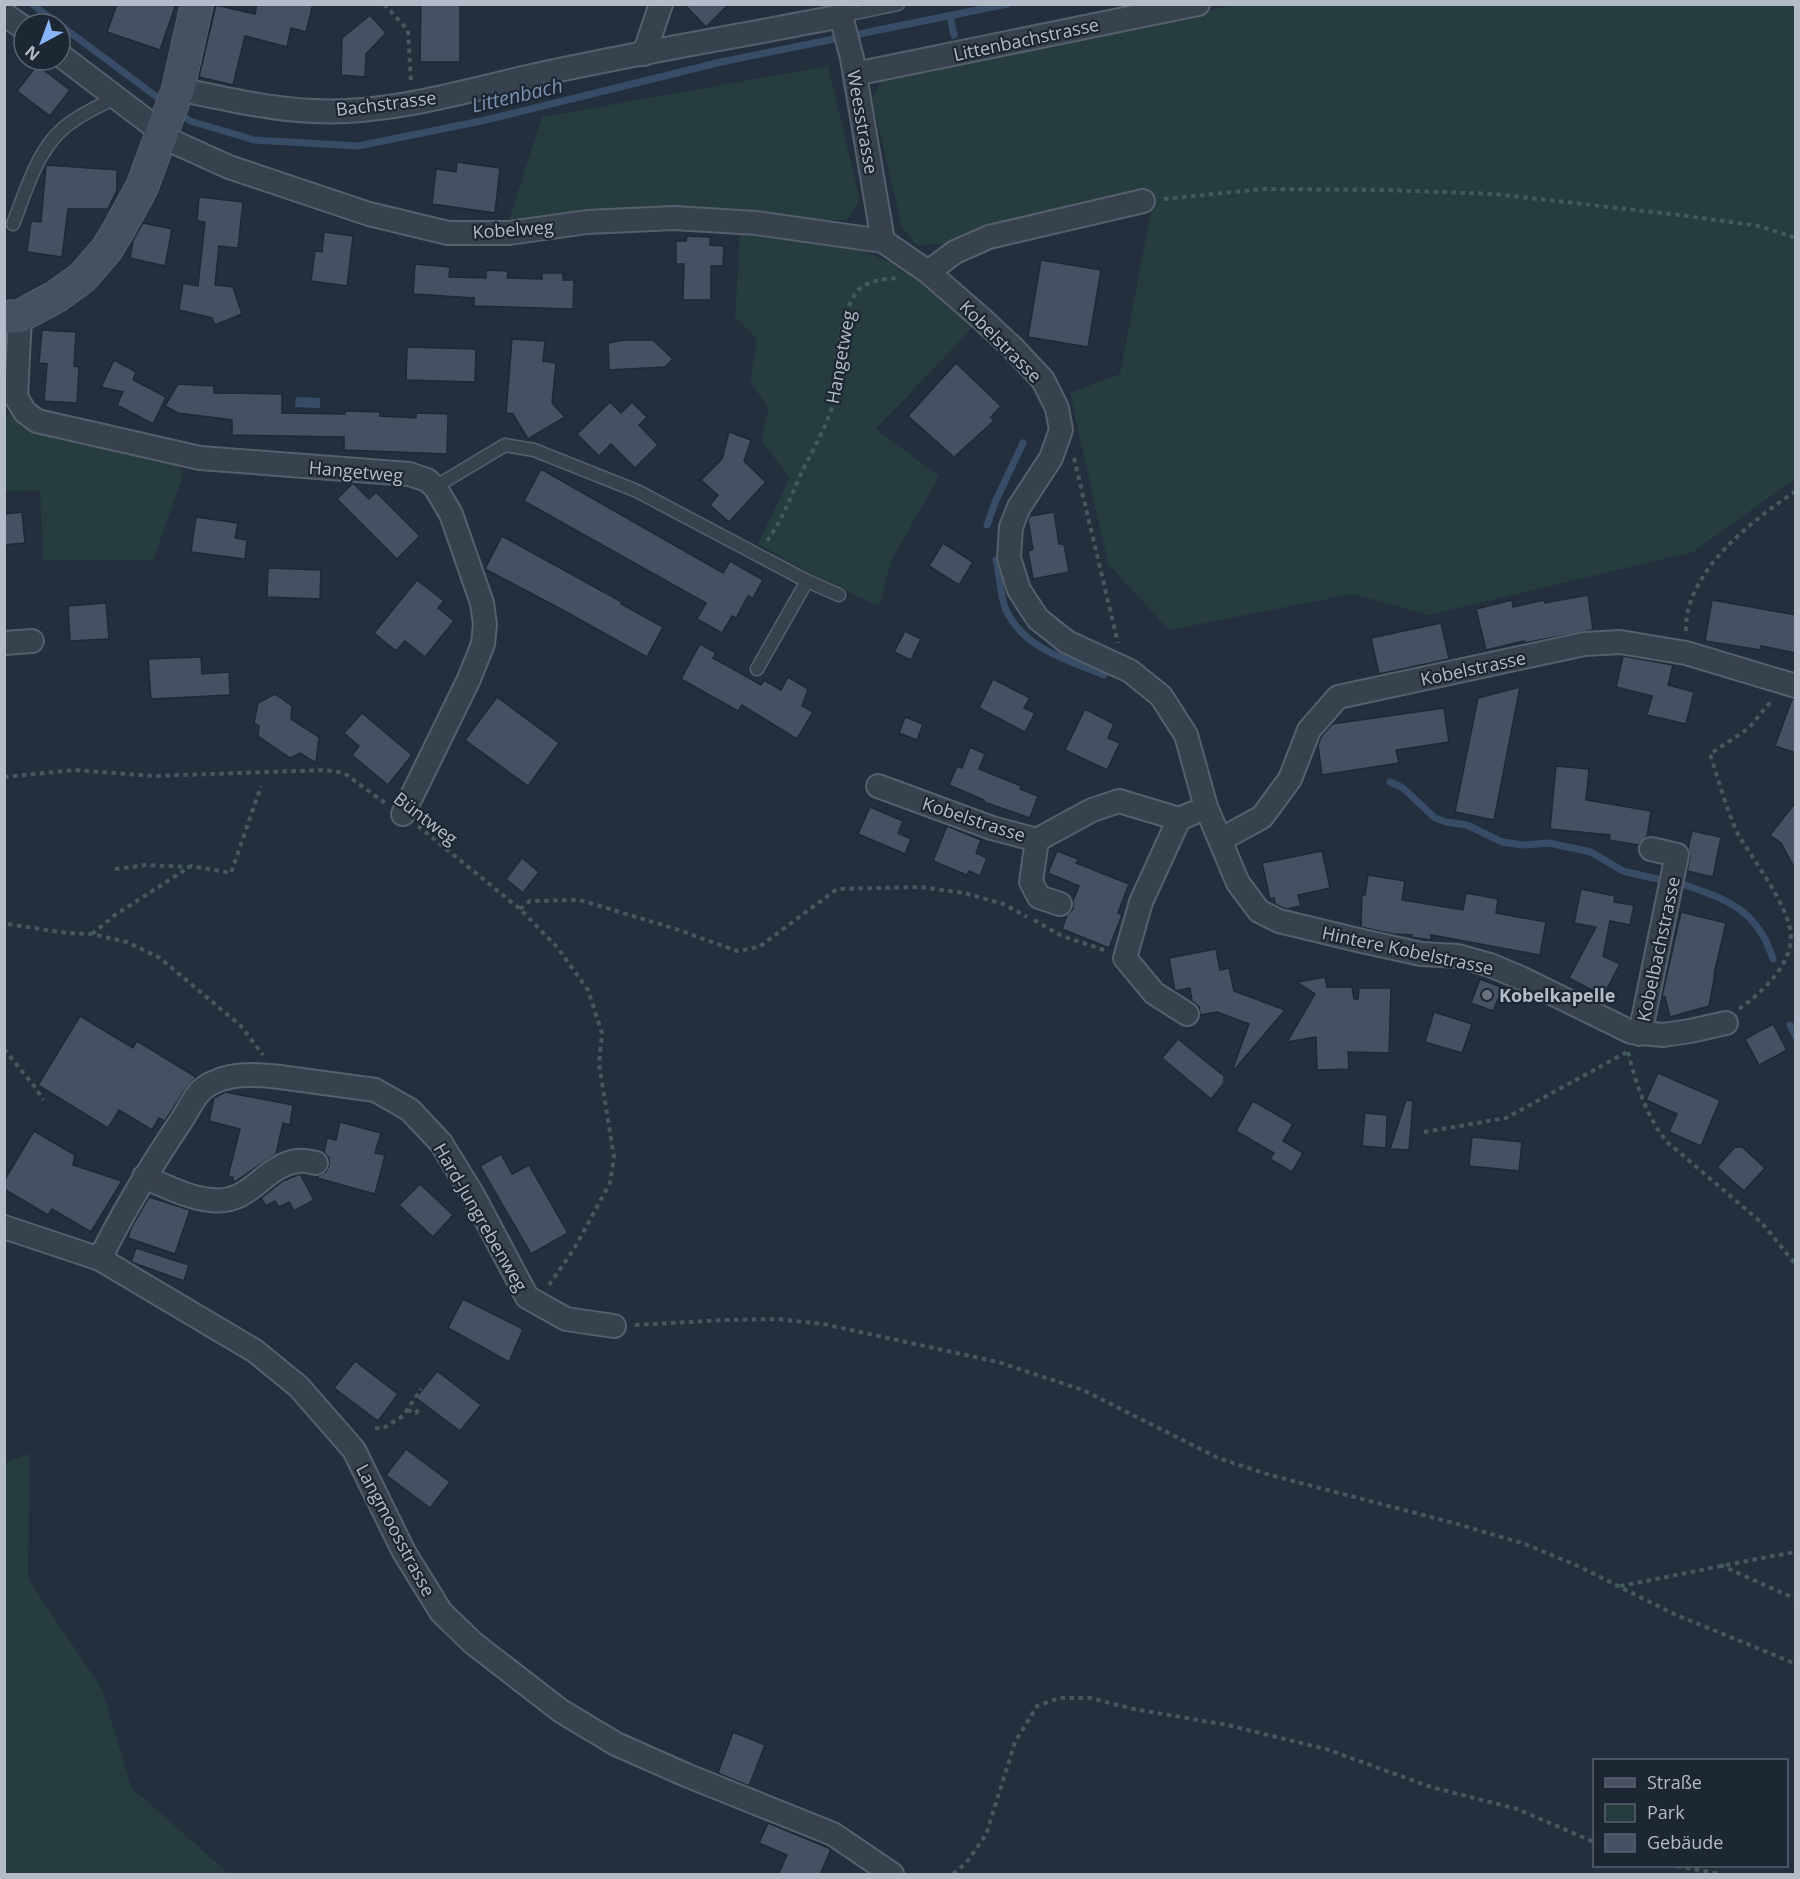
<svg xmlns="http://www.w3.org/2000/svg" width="1800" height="1879" font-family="'Open Sans',sans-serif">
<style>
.green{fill:#263c3f}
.water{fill:#394c67}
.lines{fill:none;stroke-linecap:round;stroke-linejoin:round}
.stream{stroke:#394c67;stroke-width:7}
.building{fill:#455162;stroke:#1f2835;stroke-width:1.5}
.lane-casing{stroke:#565f6c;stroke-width:15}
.street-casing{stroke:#565f6c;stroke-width:26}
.secondary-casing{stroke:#565f6c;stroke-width:34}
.path{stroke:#44595c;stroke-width:4;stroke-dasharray:4.5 4.5;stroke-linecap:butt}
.lane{stroke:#38414e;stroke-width:12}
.street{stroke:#38414e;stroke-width:22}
.secondary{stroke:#465061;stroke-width:32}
.worship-dot{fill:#6b7280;stroke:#1d2633;stroke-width:2}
.labels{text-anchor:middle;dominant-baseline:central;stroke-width:4.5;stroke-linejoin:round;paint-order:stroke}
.street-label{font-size:18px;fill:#b4bcc9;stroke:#1d2633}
.poi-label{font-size:18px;font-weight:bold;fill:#b4bcc9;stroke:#1d2633;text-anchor:start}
.water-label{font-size:20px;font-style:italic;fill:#7c92b1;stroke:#1d2633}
</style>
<rect width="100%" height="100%" fill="#242f3e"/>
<g class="green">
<path d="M1237 5H1795V479L1693 552 1428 615 1353 594 1169 630 1108 564 1070 393 1120 374 1151 212 1143 193 947 244 917 245 902 228 872 98 884 76Z"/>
<path d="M828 66 860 200 847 220H797L665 207 509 220 542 117Z"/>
<path d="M740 234 854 248 903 267 973 327 876 429 939 476 892 559 879 606 827 583 758 544 790 477 761 441 769 409 750 381 757 339 735 317Z"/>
<path d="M9 413C54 444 115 449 168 460L180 467 183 476 153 560H43L40 490 5 491 4 420Z"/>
<path d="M30 1454 28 1579 102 1689 131 1787 229 1874H5V1463Z"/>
</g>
<path class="water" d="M296 397 320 398V408L295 407Z"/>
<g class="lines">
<g class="stream">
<path d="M32 4 58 24"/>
<path d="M950 16 954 35"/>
<path d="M60 25 165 103"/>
<path d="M179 113 190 121 254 140 358 146 486 120 721 62 1007 4"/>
<path d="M987 525 996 500 1023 443"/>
<path d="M996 560C1000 575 1000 597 1006 610 1024 649 1068 660 1104 675"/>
<path d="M1390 782 1403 788 1435 818 1446 822 1467 825 1502 842 1523 845 1549 843 1591 852 1623 871 1657 879"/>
<path d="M1685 885C1729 900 1758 911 1773 959"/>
<path d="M1790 1025 1796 1037"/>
</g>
</g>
<g class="building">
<path d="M117 4H176L160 50 107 32Z"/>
<path d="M257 4H313L306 32 291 28 287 47 245 36 233 85 199 77 216 5 255 14Z"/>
<path d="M421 4H460V62H420Z"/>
<path d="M684 4H729L706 27Z"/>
<path d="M370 15 386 33 366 54 365 77 341 75 342 38Z"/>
<path d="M37 65 70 90 50 116 17 91Z"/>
<path d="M457 162 500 168 495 213 432 204 436 169 456 172Z"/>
<path d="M46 165 117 170V190L108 209H68L62 257 27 252 31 221 41 222Z"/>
<path d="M199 197 243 202 238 248 219 246 215 285 233 287 242 314 215 325 212 318 179 310 183 283 198 286 205 222 197 221Z"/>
<path d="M143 223 172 229 165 266 130 258 133 240Z"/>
<path d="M324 232 353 236 347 286 311 281 315 251 322 252Z"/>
<path d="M687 236 710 237V245L724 246 723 266H711V300H683L684 264H676V241H686Z"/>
<path d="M1041 260 1101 270 1088 347 1028 337Z"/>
<path d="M415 264 450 267 449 277 486 278V270L508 271 507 278 542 279V273H563V280H574L573 309 474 306V298L413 294Z"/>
<path d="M42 330 76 332 74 366 79 367 77 403 44 401 47 364 39 363Z"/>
<path d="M512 339 545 341 543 361 556 363 552 403 565 417 528 439 513 414 506 413Z"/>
<path d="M625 340H653L673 359 665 367 609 370 608 343Z"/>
<path d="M407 347 476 349 475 382 406 380Z"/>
<path d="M114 360 136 372 133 380 166 397 153 424 117 405 123 392 101 387Z"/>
<path d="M956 363 1001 406 991 417 994 421 954 457 908 416Z"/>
<path d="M178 384 214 386V393L282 394V413L345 414V411L380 412V416L416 418V413L448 414 447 454 344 450V437L232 435V420L178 413 165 406Z"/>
<path d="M610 402 621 413 632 402 647 417 639 425 658 445 635 468 611 444 599 456 577 434Z"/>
<path d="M729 432 751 440 744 461 766 482 729 522 710 505 718 495 701 480 722 459Z"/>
<path d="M541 469 723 573 730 561 763 580 753 598 748 596 736 618 732 616 722 633 697 619 706 603 524 501Z"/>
<path d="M353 483 369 499 376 492 420 536 397 559 337 499Z"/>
<path d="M22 512 25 543 4 545V514Z"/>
<path d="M1054 512 1059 544H1064L1069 572 1033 579 1028 551 1033 549 1028 520 1030 516Z"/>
<path d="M196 517 238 523 235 538 247 540 245 559 191 552Z"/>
<path d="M502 536 622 602 621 604 663 627 647 657 559 608 485 569Z"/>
<path d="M943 543 973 562 959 585 929 566Z"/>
<path d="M268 568 321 570 320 599 267 597Z"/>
<path d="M417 580 444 601 438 608 454 621 425 657 405 641 396 651 374 633Z"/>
<path d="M1588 595 1593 630 1524 643V641L1486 650 1476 609 1512 600 1513 607 1544 600 1545 603Z"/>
<path d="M1712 600 1796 615V653L1761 646V650L1705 641Z"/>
<path d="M106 603 109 639 70 641 68 606Z"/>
<path d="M1441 623 1449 659 1379 674 1371 638Z"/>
<path d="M905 631 921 639 911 660 894 652Z"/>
<path d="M700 644 716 653 713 658 761 685 764 680 781 690 788 677 808 689 802 706 813 712 797 739 742 705 738 711 681 679Z"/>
<path d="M1623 656 1673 665 1668 685 1694 692 1686 724 1647 715 1652 696 1616 687Z"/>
<path d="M201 657 202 674 229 672 230 695 151 699 148 659Z"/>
<path d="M993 679 1030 698 1024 708 1035 713 1025 732 979 708Z"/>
<path d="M1520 687 1494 820 1455 812 1478 698Z"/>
<path d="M275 694 292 706 291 719 319 737 316 763 300 753 290 758 258 736 259 726 254 723 258 703Z"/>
<path d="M497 697 559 743 528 786 465 740Z"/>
<path d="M1792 699H1796V753L1775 746Z"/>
<path d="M1444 708 1449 742 1396 750 1399 763 1322 775 1318 745 1321 737 1332 724Z"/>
<path d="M1085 709 1114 724 1108 738 1120 743 1107 770 1065 750Z"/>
<path d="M362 713 412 755 388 785 352 755 359 746 344 733Z"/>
<path d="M905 717 923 724 917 740 899 733Z"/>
<path d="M970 747 985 754 979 769 1021 786 1020 789 1038 796 1030 818 984 802V800L949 785 957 766 962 768Z"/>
<path d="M1556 766 1589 769 1586 800 1651 811 1647 836 1638 845 1609 840 1610 835 1550 829Z"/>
<path d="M1796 802V871L1781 843 1770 835Z"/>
<path d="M870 807 903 821 898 833 911 839 905 854 858 834Z"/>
<path d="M947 826 981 840 976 853 987 858 980 876 969 871 967 875 933 861Z"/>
<path d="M1692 831 1721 837 1713 877 1687 871 1690 857 1688 848Z"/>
<path d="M1057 851 1078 859 1076 863 1129 884 1118 913 1122 915 1109 948 1062 929 1067 915 1073 909V901L1079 886 1048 873Z"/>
<path d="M1322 851 1330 888 1298 895 1301 906 1286 909 1275 904 1274 898 1270 899 1262 863Z"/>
<path d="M522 858 539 872 523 893 506 879Z"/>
<path d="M1368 875 1405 881 1402 900 1463 910 1466 893 1498 899 1496 913 1546 922 1540 955 1431 935V940L1411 937 1412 935 1392 934 1361 927 1362 895H1365Z"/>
<path d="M1581 889 1615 896 1614 902 1634 905 1630 925 1610 921 1603 956 1620 964 1603 996 1569 978 1596 927 1574 923Z"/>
<path d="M1681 912 1726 923 1714 974H1715L1709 1006 1670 1017 1665 997 1662 996Z"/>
<path d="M1216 949 1220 970 1229 968 1234 991 1285 1010 1235 1069 1233 1068 1249 1024 1217 1012 1200 1015 1199 1007 1192 1001 1190 988 1175 991 1169 958Z"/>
<path d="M1325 977 1327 987H1352L1354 999H1358L1359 988H1391L1389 1053 1348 1052 1349 1069 1317 1070 1316 1037 1287 1042 1315 994 1297 982Z"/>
<path d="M1480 979 1503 988 1493 1011 1471 1003Z"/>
<path d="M1434 1012 1472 1024 1462 1053 1425 1042Z"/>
<path d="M80 1016 133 1048 137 1041 196 1077 184 1091 165 1121 159 1118 152 1130 119 1110 108 1128 38 1085Z"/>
<path d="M1773 1024 1787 1050 1759 1065 1745 1039Z"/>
<path d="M1178 1039 1224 1076V1083L1211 1099 1162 1058Z"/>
<path d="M1658 1073 1720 1100 1701 1146 1669 1132 1677 1114 1646 1100Z"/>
<path d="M225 1092 293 1105 290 1125 283 1123 276 1154 233 1183V1177L228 1176 240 1129 209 1121 214 1098Z"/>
<path d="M1406 1100 1413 1101 1409 1150 1390 1149Z"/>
<path d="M1253 1101 1293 1124 1283 1141 1303 1153 1292 1172 1270 1159 1274 1153 1236 1131Z"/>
<path d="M1365 1113 1387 1115 1386 1148 1362 1146Z"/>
<path d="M340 1122 381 1133 375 1153 385 1155 375 1194 317 1178 318 1176 326 1172 329 1166V1158L324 1152 327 1138 336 1140Z"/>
<path d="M34 1131 75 1155 73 1165 122 1181 91 1232 52 1209 48 1215 4 1189V1181Z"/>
<path d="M1472 1137 1522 1142 1519 1171 1469 1166Z"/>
<path d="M1735 1147H1742L1765 1168 1744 1191 1717 1167Z"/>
<path d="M501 1154 512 1174 529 1165 568 1233 531 1254 480 1166Z"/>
<path d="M300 1174 314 1200 294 1211 289 1202 279 1207 275 1201 266 1206 261 1198 283 1181Z"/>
<path d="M420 1184 453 1215 433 1237 399 1205Z"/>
<path d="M149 1197 190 1210 175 1254 128 1238 131 1228Z"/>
<path d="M136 1248 189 1265 184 1281 131 1262Z"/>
<path d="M463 1299 523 1329 509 1362 448 1328Z"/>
<path d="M355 1361 398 1394 378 1421 334 1388Z"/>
<path d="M437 1371 481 1405 460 1431 416 1398Z"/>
<path d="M406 1449 450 1482 430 1508 386 1475Z"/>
<path d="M733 1732 765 1745 749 1786 718 1773Z"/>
<path d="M768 1823 831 1849 820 1875H778L787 1855 759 1843Z"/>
</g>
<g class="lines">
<defs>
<g id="lane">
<path d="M841 16 898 4"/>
<path d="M13 224C28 186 39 141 76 119 89 110 104 104 117 97"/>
<path d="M435 487 505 445 534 450 637 491 807 581 839 595"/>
<path d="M757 669 807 581"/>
</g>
<g id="street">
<path d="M845 4 841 16 852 58 883 241"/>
<path d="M4 14 24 28"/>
<path d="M644 54 661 4"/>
<path d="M60 55 176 143 229 167 369 214 448 233H509L587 222 674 218 756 223 883 241 928 272 982 319 1013 348 1043 380 1057 408 1061 430 1051 458 1019 507 1011 527 1009 558 1019 590 1038 619 1067 642 1130 671 1161 696 1186 735 1206 807 1238 883 1259 911 1279 921 1362 941 1421 954 1458 956 1490 965 1521 978 1631 1032 1663 1035 1690 1031 1726 1023"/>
<path d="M855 74 1198 4"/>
<path d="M178 89C222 98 268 109 313 111 390 115 467 90 541 74 640 52 741 36 841 16"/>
<path d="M928 272 955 252 989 237 1143 201"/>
<path d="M20 316 16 397 25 412 37 421 200 458 409 474 427 480 435 487 451 514 482 603 485 624 483 644 469 679 403 814"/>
<path d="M4 643 32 641"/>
<path d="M878 786 992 828 1037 840 1092 810 1119 801 1179 819"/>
<path d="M1037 840 1031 882 1039 897 1060 904"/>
<path d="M1220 840 1262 817 1290 779 1309 730 1338 697 1584 644 1620 642 1686 653 1796 686"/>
<path d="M1187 1014 1154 993 1125 958 1141 902 1179 819 1193 813"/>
<path d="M1640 1034 1677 855 1651 849"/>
<path d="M144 1177C166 1186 188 1198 211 1200 252 1205 263 1165 298 1161 304 1160 311 1162 316 1163"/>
<path d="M4 1227 100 1259 255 1351 299 1387 354 1450 404 1552 441 1612 473 1643 561 1711 616 1744 686 1775 833 1834 892 1874"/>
<path d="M100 1259C123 1211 151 1166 181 1121 188 1111 195 1094 204 1088 226 1072 254 1074 280 1077L375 1090 410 1110 441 1143 473 1195 527 1297 566 1319 614 1326"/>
</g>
<path id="secondary" d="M4 317 20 316 57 296 83 277 107 249 118 231 142 187 178 89 197 4"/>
</defs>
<use href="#lane" class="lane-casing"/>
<use href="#street" class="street-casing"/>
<use href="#secondary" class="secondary-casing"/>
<g class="path">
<path d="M384 4 408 30 411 81"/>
<path d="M1164 199 1263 189 1385 190 1494 194 1680 215 1759 226 1796 238"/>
<path d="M1074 458 1118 643"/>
<path d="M767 541C782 520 790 499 800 476 810 455 822 435 830 413 835 403 832 392 834 382 836 359 843 299 862 287 872 280 886 279 898 278"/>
<path d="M1686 631C1684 573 1751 521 1796 491"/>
<path d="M4 777 75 770 154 776 326 770 344 773 385 803"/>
<path d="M418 826 520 909 557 947 588 990 602 1033 599 1064 614 1157 610 1183 574 1249 549 1285"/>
<path d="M115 869 146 865 189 867"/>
<path d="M520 909 530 901 580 900 676 929 737 951 759 947 837 889 920 887 964 893 1004 904 1027 917"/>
<path d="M1034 920 1062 936 1107 951"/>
<path d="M8 924 67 933 92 934 127 942 160 958 241 1026 263 1055"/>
<path d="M92 934 115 915 191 866 231 873 261 786"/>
<path d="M1739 1009C1762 992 1797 962 1790 928 1783 899 1755 862 1739 836 1728 815 1718 778 1710 754L1749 728 1772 700"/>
<path d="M4 1049 35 1087 43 1100"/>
<path d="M1628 1052C1636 1084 1646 1115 1666 1141L1762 1223 1796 1265"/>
<path d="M1424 1132 1506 1118 1627 1052"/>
<path d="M635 1325 723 1320 777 1319 823 1324 998 1362 1083 1390 1218 1458 1270 1475 1454 1523 1525 1544 1578 1566 1674 1614 1796 1664"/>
<path d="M407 1410 416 1413 420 1408"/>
<path d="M375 1428 382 1429 403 1416 421 1389"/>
<path d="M1720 1565 1796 1599"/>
<path d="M1620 1586C1679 1575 1737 1562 1796 1552"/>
<path d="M1677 1866 1720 1874"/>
<path d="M953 1874 966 1863 986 1835 1015 1742 1037 1706 1059 1698H1090L1134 1709 1227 1725 1326 1749 1431 1787 1517 1809 1594 1842"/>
</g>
<use href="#lane" class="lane"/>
<use href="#street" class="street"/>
<use href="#secondary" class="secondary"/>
</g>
<circle class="worship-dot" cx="1487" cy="995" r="6"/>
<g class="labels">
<g class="street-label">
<text transform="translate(1026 39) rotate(-12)">Littenbachstrasse</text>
<text transform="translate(386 103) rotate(-7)">Bachstrasse</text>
<text transform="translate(863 122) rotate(80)">Weesstrasse</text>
<text transform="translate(513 229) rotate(-4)">Kobelweg</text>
<text transform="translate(1001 341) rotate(45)">Kobelstrasse</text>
<text transform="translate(840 357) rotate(-80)">Hangetweg</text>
<text transform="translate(356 471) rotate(5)">Hangetweg</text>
<text transform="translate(1473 668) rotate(-12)">Kobelstrasse</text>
<text transform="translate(426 818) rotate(37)">Büntweg</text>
<text transform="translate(974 819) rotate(18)">Kobelstrasse</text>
<text transform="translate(1658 949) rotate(-78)">Kobelbachstrasse</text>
<text transform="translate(1408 950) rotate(12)">Hintere Kobelstrasse</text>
<text transform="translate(481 1217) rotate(60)">Hard-Jungrebenweg</text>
<text transform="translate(396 1530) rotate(62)">Langmoosstrasse</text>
</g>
<g class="poi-label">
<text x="1499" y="995">Kobelkapelle</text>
</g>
<g class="water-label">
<text transform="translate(517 95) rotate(-13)">Littenbach</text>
</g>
</g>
<rect width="1800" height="1879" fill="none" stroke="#b4bcc9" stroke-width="12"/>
<rect x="1593" y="1759" width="195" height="108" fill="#1d2633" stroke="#59626f" stroke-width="1.5"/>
<rect x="1605" y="1778" width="30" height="9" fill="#465061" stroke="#59626f" stroke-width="1.5"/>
<text x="1647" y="1789" font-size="18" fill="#b4bcc9">Straße</text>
<rect x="1605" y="1804" width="30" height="18" fill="#263c3f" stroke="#59626f" stroke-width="1.5"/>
<text x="1647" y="1819" font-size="18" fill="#b4bcc9">Park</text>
<rect x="1605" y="1834" width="30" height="18" fill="#455162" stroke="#59626f" stroke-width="1.5"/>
<text x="1647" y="1849" font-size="18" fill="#b4bcc9">Gebäude</text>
<g transform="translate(42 42) rotate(221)"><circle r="28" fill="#1d2633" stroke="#59626f" stroke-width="1.5"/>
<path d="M0-4.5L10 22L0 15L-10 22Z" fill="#8ab4f8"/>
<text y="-9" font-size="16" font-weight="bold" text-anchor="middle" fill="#b4bcc9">N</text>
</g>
</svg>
